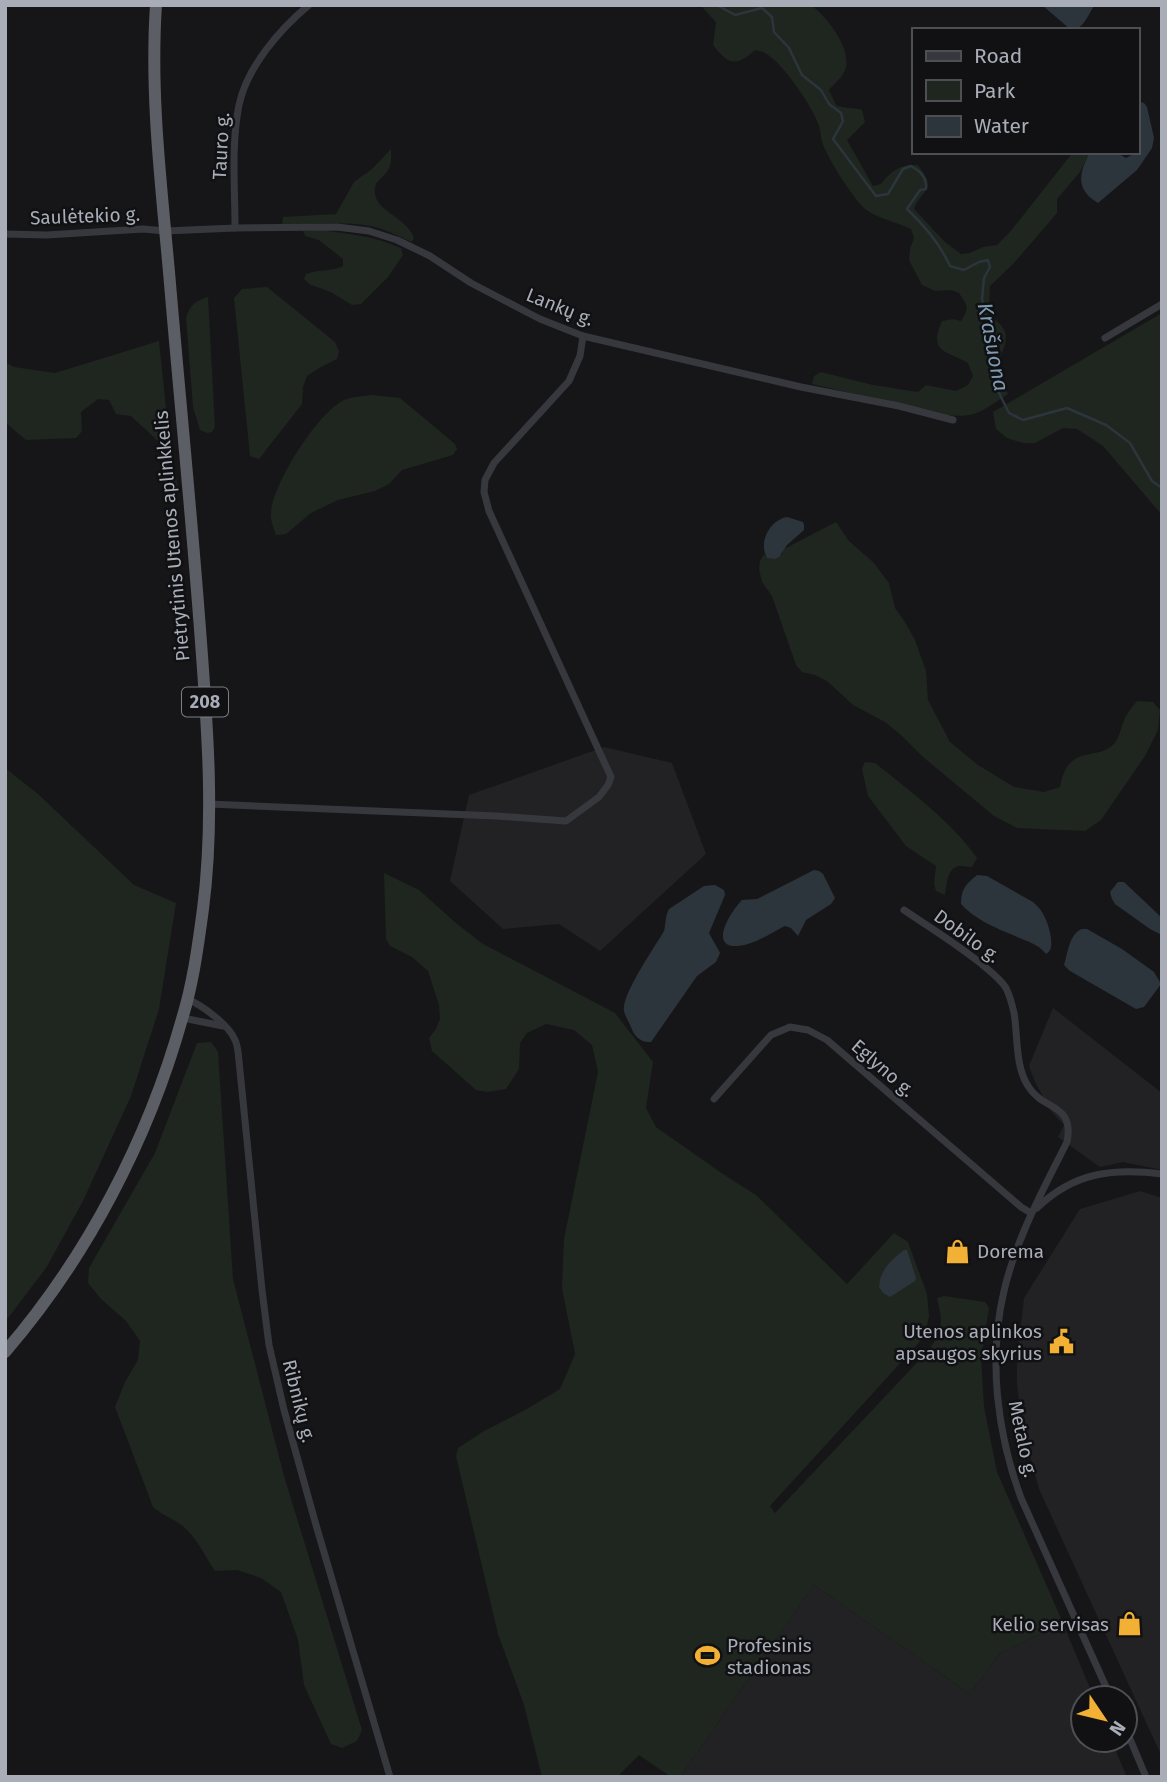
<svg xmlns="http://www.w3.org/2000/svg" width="1167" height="1782" font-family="'Fira Sans',sans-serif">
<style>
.built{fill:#222225}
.green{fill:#1e261f}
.water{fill:#2c353c}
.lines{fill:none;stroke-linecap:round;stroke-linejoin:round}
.stream{stroke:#2c353c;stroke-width:2.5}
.minor{stroke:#37383d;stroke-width:7}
.trunk{stroke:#5b5e65;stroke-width:12}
.labels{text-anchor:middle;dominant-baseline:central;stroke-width:5;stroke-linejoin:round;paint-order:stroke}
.shield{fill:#111113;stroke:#7b7e86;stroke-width:2}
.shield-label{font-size:18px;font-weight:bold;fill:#a8adb8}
.street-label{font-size:19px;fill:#a8adb8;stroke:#111113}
.poi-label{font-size:19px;fill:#a8adb8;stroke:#111113;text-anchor:start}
.water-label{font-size:21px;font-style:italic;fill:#7f9bb3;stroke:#111113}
</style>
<rect width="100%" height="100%" fill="#161618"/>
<g class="built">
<path d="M604 747 672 763 706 854 600 951 559 924 503 929 450 881 469 795Z"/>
<path d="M1053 1008 1162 1093V1170L1123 1162 1100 1167 1058 1137 1064 1125 1051 1111 1035 1082 1029 1066Z"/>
<path d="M1140 1191 1162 1198V1757L1039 1489 1022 1426 1017 1383V1360L1024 1298 1080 1209Z"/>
<path d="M814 1585 970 1694 1000 1653 1063 1623 1094 1698H1083V1740H1111L1127 1777H680Z"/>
</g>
<g class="green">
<path d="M700 5H811C827 17 850 46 846 67 844 76 835 83 829 90L836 105C844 109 853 107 862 110L865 122 847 140 873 186 881 184C892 170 900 164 918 165 938 192 923 187 914 209L945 242 961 254 970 253 983 247 997 245 1010 232 1073 152H1090L1080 172 1057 199V213L1014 263 990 286C990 295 988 306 992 315 994 321 995 319 1000 324 1011 335 1004 349 998 361L1002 382 1008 394C980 412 978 418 944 415L812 384 814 376 821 372 873 385 918 392 926 385 956 391 968 385 973 376 968 363C946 350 928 353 942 321L953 319 961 321C970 308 967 305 959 293L951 290 935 291 922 285 909 260 910 249 914 238 911 229C897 222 871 217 862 206 850 193 831 163 824 147 821 141 821 133 819 126 813 107 783 63 765 53 762 51 758 51 755 50 735 68 728 64 713 45L716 22Z"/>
<path d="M391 149C391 156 392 164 388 170 384 177 376 180 375 188 371 211 407 216 414 238L412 242C398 236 385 229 371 226 342 221 312 224 282 225L283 217 336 214 354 182 372 169Z"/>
<path d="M321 230C348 234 375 236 401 248L403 255 388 277 361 304 352 305 331 292 311 285 304 279 306 274C319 269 332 272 343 266V259L319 240 305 236 303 231Z"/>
<path d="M267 287 335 342 339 351 337 359 321 367 307 376 303 387 302 404 259 459 250 456 234 298 242 289Z"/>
<path d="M208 297 215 427 212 432 207 433 200 430 193 407 186 318C190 305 195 301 208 297Z"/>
<path d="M1162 313V515L1103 446 1077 429 1063 428 1035 443H1023L1007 438 996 429 993 412Z"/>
<path d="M159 341 168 428 178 488 167 489 158 441 131 416 116 414 109 400 98 399 81 412 82 431 76 438 26 440 5 422V362L14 367 55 373Z"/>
<path d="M371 395 400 398 455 444 457 449 453 455 402 470 389 484 375 491 338 500 311 513 286 534 276 535C274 528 270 520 271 513 272 485 318 412 344 400 351 397 363 396 371 395Z"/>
<path d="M836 522 849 541 873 562 889 583 895 608 905 622 915 640 926 671 928 700 950 742 978 765 1014 787 1044 792 1060 787C1068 740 1101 764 1116 741 1120 735 1121 727 1124 720 1127 713 1132 707 1137 701L1153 702 1160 710 1158 730 1145 756 1101 820 1085 831 1017 828 994 816 923 757 901 735 885 722 853 705 827 681 815 675 802 672 796 665 772 596 762 582 759 569 760 561 764 554 767 558 782 554 784 549Z"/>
<path d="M865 762 875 763C911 792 950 820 977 858L972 867C968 867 964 866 960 866 947 867 947 884 945 895L936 891 934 884 936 866 906 846 868 796 862 769Z"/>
<path d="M5 768 38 794 134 885 176 903 159 1009 131 1096 83 1201 46 1268 5 1322Z"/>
<path d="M384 873 419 890 456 923 483 944 615 1013 653 1062 646 1108 656 1127 720 1172 756 1195 847 1284 894 1233 908 1242 927 1294 929 1316 925 1336 770 1506 775 1513 929 1350C943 1329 943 1322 937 1298L944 1296 985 1302 989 1308 981 1358 984 1407 997 1472 1063 1623 1000 1653 970 1694 814 1585 680 1777H671L639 1755 617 1777H542L524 1705 498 1634 456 1456 458 1448 484 1431 525 1410 560 1389 575 1354 562 1288 564 1239 598 1072 592 1045 574 1030 546 1024 527 1033 520 1043 519 1069 506 1089 487 1092 476 1090 432 1051 429 1038 436 1029 440 1019 439 1005 428 971 412 957 390 946 386 939Z"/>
<path d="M211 1042 218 1052 233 1279 284 1476 362 1730 357 1741 342 1748 331 1744 304 1685 298 1640 281 1592 261 1578 237 1570 215 1571C206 1558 198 1540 186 1529 177 1520 163 1516 153 1507L115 1407 125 1382 138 1360 140 1341 126 1321 101 1299 88 1283 89 1268 155 1153 197 1043Z"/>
</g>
<g class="water">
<path d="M1042 5H1094V6C1088 15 1083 30 1071 30Z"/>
<path d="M1137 101 1144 103 1147 107 1154 138 1152 148 1137 170 1098 203C1075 189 1079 173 1090 152H1119V154L1126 158 1137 152Z"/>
<path d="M787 517 803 522 804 525V530L787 545 779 557 775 559 767 558C758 542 770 520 787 517Z"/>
<path d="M814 870 819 871 823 874 835 898 831 904 806 920 798 936 791 928 785 926C771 933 754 945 738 946 707 948 732 910 742 900L757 899Z"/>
<path d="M977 875 987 876 1033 902C1037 906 1042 910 1044 916 1048 922 1054 943 1050 950 1049 952 1047 953 1046 954 1038 943 1025 941 1013 935 995 928 973 918 961 904 961 889 966 884 977 875Z"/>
<path d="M1118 882H1124L1162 918V935L1150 929 1115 904 1112 899 1110 892Z"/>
<path d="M715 885 724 890 725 895 709 933 720 953 716 962 697 976 651 1042C641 1043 634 1036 631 1027 629 1022 625 1016 624 1011 621 995 655 947 664 931 666 923 665 916 669 909L704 886Z"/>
<path d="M1082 929H1087L1122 949 1154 972 1161 984 1144 1007 1136 1009 1070 971 1064 965C1068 953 1069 934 1082 929Z"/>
<path d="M904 1250H907L916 1278 915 1281 890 1297 883 1293 879 1287C880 1270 891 1260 904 1250Z"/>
</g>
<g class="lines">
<path class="stream" d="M717 5 735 15 762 8 772 17 774 32 789 48 802 75 821 90 829 104 841 113 843 121 833 139 876 196 888 194 903 169 911 166C920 171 927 177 926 189L920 190 907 209C925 226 940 244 950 266L964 270 979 262 988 260 990 267 984 278 982 299 998 391 1009 413 1023 420 1067 408 1106 425 1130 443 1152 481 1162 488"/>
<g class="minor">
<path d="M235 228C235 187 231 145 239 105 247 67 280 29 309 5"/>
<path d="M5 234 47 235 143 229 165 231 235 228 337 227 369 231 397 240 430 256 471 283 540 319 583 336 801 387 899 406 953 420"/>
<path d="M1105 338 1162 304"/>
<path d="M209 804 496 816 566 821 599 797 608 785 611 777 489 511 484 492 485 480 494 463 569 381 580 356 583 336"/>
<path d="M904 910C929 927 955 943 979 962 988 970 999 977 1006 988 1010 996 1012 1004 1014 1013 1018 1036 1015 1066 1028 1086 1043 1111 1075 1103 1067 1142 1043 1190 1016 1239 1004 1291 988 1359 997 1433 1021 1498L1111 1698"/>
<path d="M187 999C202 1005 229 1025 235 1040 237 1043 237 1047 238 1051L262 1290 269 1345 284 1410 316 1525 390 1777"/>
<path d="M183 1018 223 1026"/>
<path d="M714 1099 771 1035 790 1027 808 1030 827 1040 1021 1207 1031 1213"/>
<path d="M1037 1208C1074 1172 1113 1168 1162 1174"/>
<path d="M1125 1727 1146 1777"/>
</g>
<path class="trunk" d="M5 1352C87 1257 148 1140 182 1019 193 984 198 946 203 909 215 816 207 722 200 629 191 509 179 391 169 272 161 183 150 94 156 5"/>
</g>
<defs>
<symbol id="shop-bare" viewBox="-9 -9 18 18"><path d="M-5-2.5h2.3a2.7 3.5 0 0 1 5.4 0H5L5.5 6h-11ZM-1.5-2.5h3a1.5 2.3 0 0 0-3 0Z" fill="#f2b134" stroke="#111113" stroke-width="2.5" paint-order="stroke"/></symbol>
<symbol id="civic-bare" viewBox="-9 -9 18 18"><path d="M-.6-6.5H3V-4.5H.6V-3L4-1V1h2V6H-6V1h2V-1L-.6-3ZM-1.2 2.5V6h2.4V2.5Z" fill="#f2b134" stroke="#111113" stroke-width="2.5" paint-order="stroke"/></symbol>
<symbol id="stadium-bare" viewBox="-9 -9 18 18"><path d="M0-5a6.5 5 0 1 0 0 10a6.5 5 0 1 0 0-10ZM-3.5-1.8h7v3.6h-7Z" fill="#f2b134" stroke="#111113" stroke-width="2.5" paint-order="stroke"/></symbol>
</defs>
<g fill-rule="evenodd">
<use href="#shop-bare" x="940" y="1234" width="35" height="35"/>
<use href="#civic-bare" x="1044" y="1324" width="35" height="35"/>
<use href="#shop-bare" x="1112" y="1606" width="35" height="35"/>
<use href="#stadium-bare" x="690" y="1638" width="35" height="35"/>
</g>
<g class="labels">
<rect class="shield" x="182" y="687.5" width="46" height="29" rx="5"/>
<g class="shield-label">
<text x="205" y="702">208</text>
</g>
<g class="street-label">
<text transform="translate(221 146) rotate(-87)">Tauro g.</text>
<text transform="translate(85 216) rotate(-2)">Saulėtekio g.</text>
<text transform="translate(560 307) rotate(22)">Lankų g.</text>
<text transform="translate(172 536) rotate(-95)">Pietrytinis Utenos aplinkkelis</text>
<text transform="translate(967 936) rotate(36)">Dobilo g.</text>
<text transform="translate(883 1068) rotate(41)">Eglyno g.</text>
<text transform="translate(299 1401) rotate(76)">Ribnikų g.</text>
<text transform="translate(1023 1439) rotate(78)">Metalo g.</text>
</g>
<g class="poi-label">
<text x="977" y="1251">Dorema</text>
<text x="1042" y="1331" text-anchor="end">Utenos aplinkos<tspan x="1042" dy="22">apsaugos skyrius</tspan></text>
<text x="1109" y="1624" text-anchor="end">Kelio servisas</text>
<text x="727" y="1645">Profesinis<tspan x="727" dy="22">stadionas</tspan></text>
</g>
<g class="water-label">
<text transform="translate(993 347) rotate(79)">Krašuona</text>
</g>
</g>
<rect width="1167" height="1782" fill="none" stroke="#a8adb8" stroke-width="14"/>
<rect x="912" y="28" width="228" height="126" fill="#111113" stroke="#4d4f55" stroke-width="2"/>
<rect x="926" y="51" width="35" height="10" fill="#37383d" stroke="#4d4f55" stroke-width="2"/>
<text x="974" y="63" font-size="21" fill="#a8adb8">Road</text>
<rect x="926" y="80" width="35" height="21" fill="#1e261f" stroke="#4d4f55" stroke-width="2"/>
<text x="974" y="98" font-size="21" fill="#a8adb8">Park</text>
<rect x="926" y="116" width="35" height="21" fill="#2c353c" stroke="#4d4f55" stroke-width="2"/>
<text x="974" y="133" font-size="21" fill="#a8adb8">Water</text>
<g transform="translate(1104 1719) rotate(125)"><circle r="33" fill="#111113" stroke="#4d4f55" stroke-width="2"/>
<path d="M0-5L12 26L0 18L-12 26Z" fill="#f2b134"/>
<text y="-10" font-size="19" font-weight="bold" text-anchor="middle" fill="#a8adb8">N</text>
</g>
</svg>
